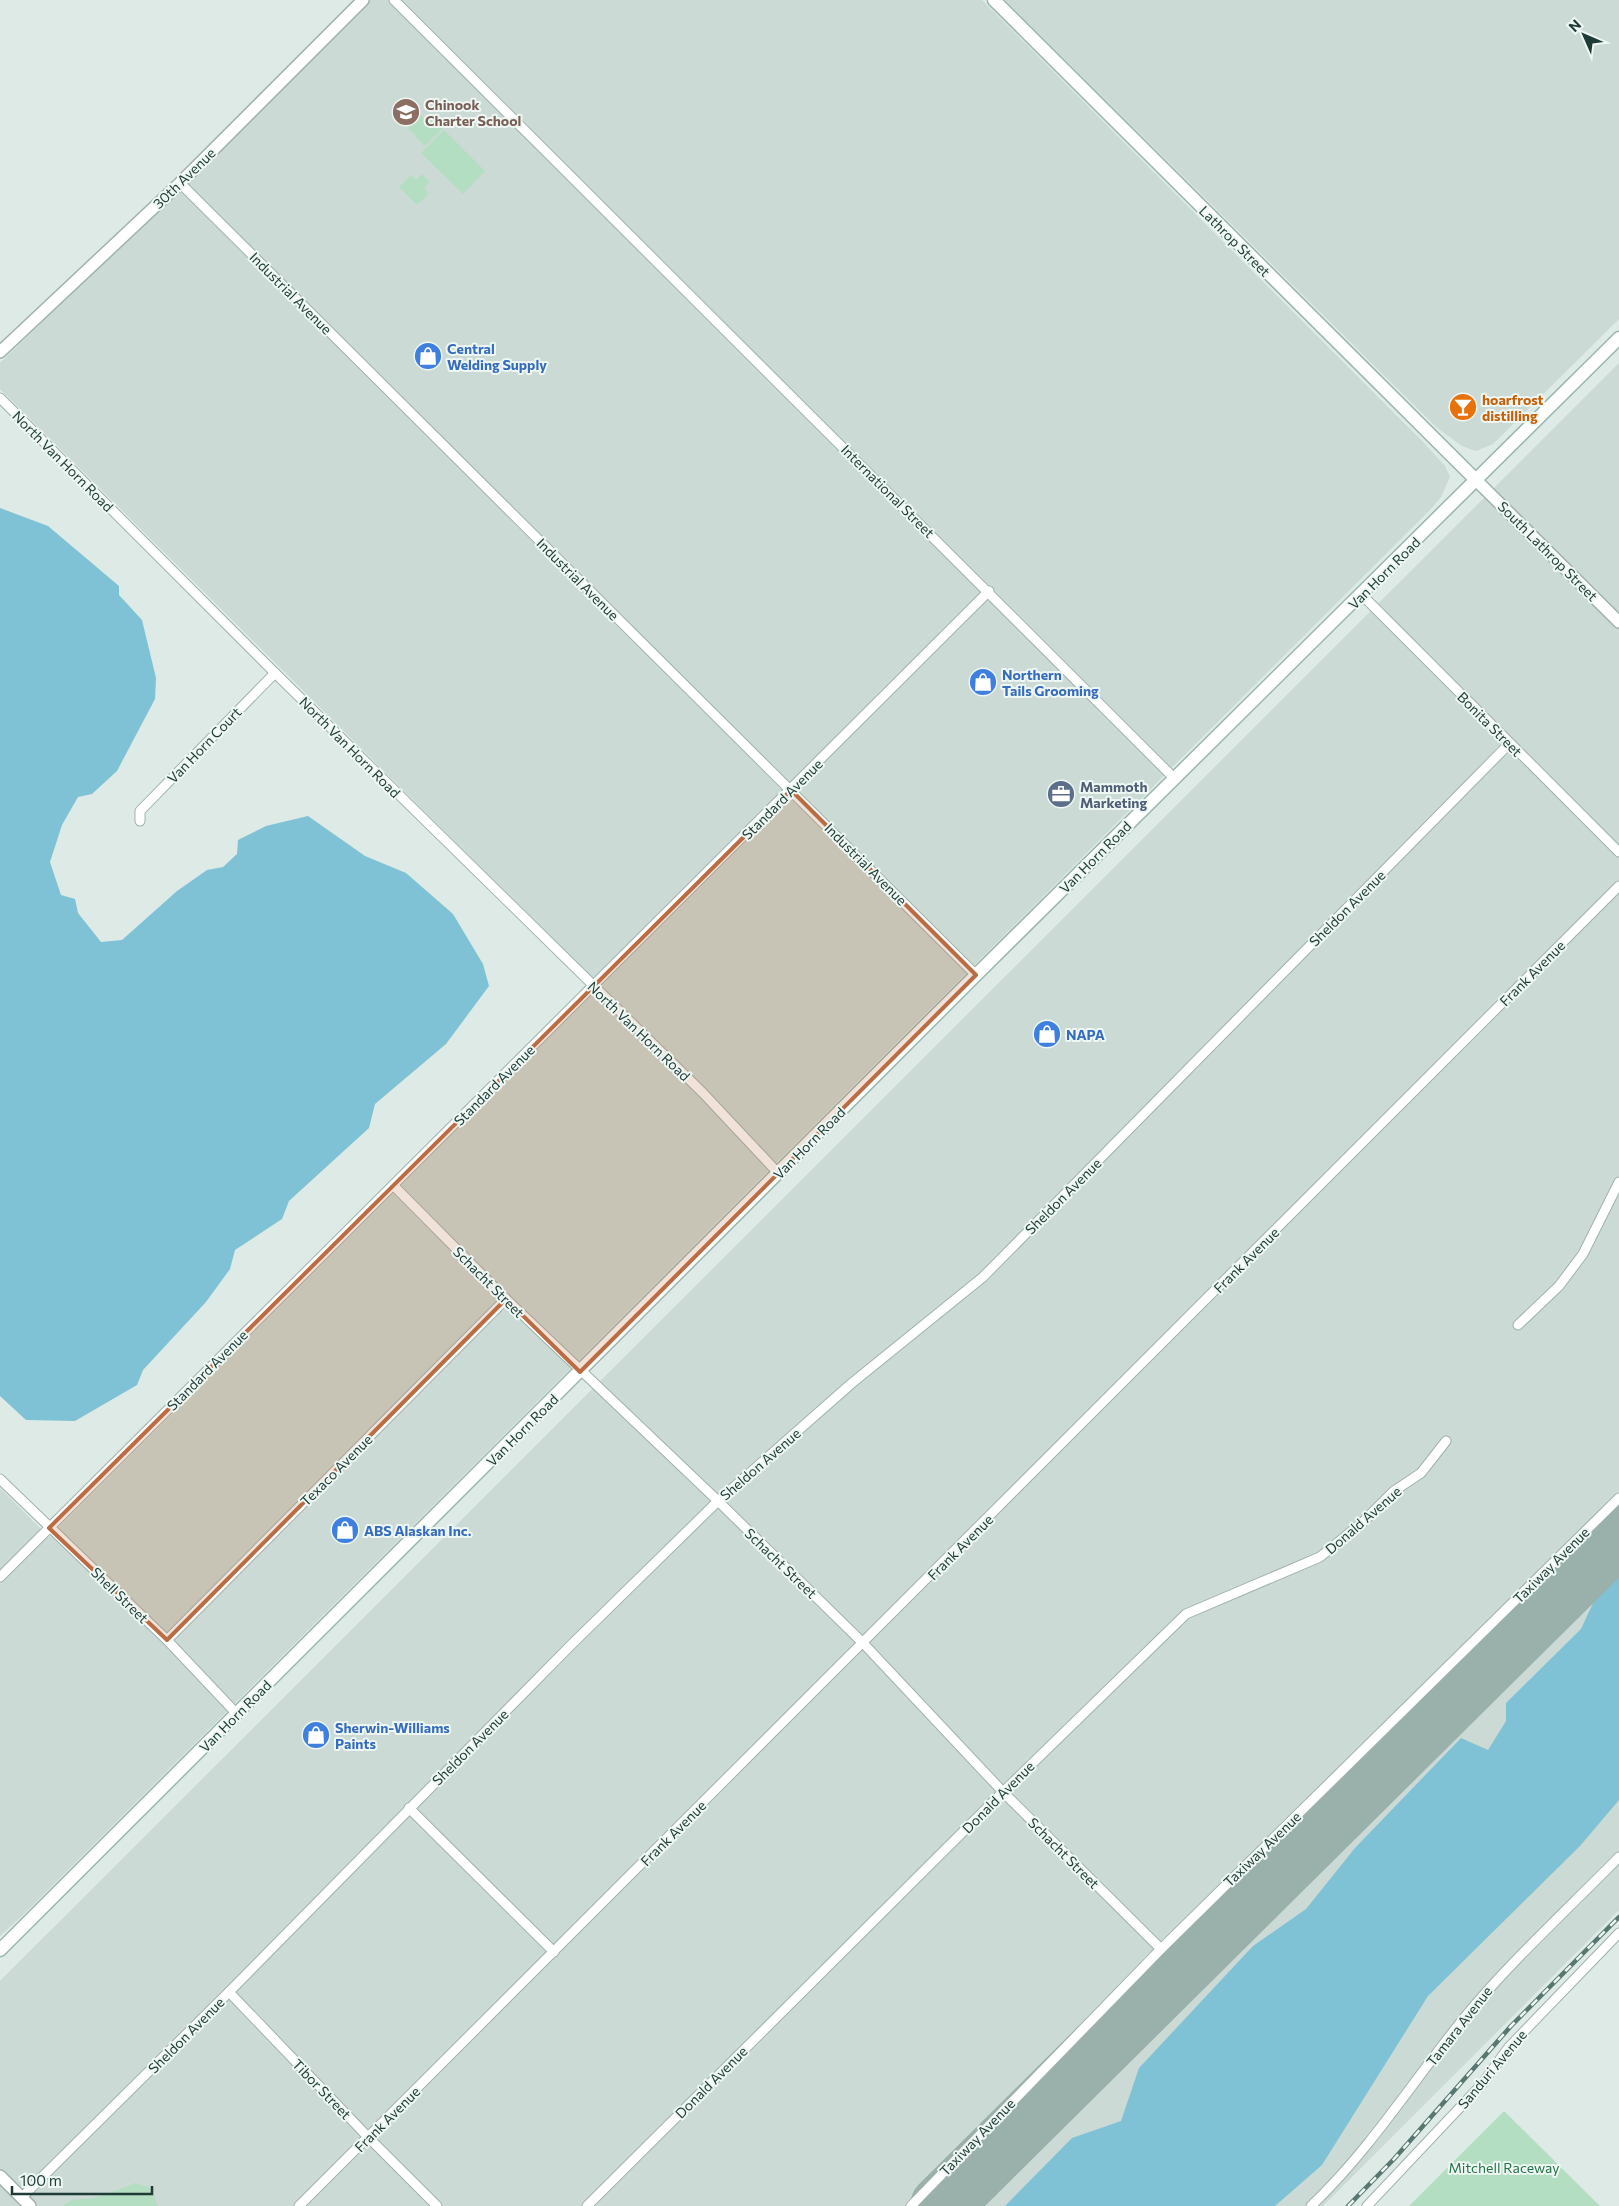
<svg xmlns="http://www.w3.org/2000/svg" width="1619" height="2206" font-family="Commissioner,sans-serif">
<style>
.built{fill:#cbdad4}
.green{fill:#b4dec2}
.water{fill:#80c2d5}
.lines{fill:none;stroke-linecap:round;stroke-linejoin:round}
.runway{stroke:#9ab0ab;stroke-width:62}
.minor-casing{stroke:#a0b2ad;stroke-width:11}
.tertiary-casing{stroke:#a0b2ad;stroke-width:14}
.secondary-casing{stroke:#9cb7af;stroke-width:15}
.minor{stroke:#fff;stroke-width:9}
.tertiary{stroke:#fff;stroke-width:11}
.secondary{stroke:#fff;stroke-width:12}
.rail-casing{stroke:#587771;stroke-width:4.5}
.rail{stroke:#eef7f3;stroke-width:2.5;stroke-dasharray:8;stroke-linecap:butt}
.marked{fill:#ba6c43;fill-opacity:0.2;stroke:#ba6c43;stroke-width:4;stroke-linejoin:round}
.labels{text-anchor:middle;dominant-baseline:central;stroke-width:4;stroke-linejoin:round;paint-order:stroke}
.education-label{font-size:14px;font-weight:bold;fill:#785e54;stroke:#eef7f3;text-anchor:start}
.street-label{font-size:14px;fill:#1e3b35;stroke:#eef7f3}
.shop-label{font-size:14px;font-weight:bold;fill:#366cbe;stroke:#eef7f3;text-anchor:start}
.food-label{font-size:14px;font-weight:bold;fill:#c56008;stroke:#eef7f3;text-anchor:start}
.service-label{font-size:14px;font-weight:bold;fill:#4e5e75;stroke:#eef7f3;text-anchor:start}
.park-label{font-size:14px;fill:#257449;stroke:#eef7f3}
</style>
<rect width="100%" height="100%" fill="#ddeae5"/>
<g class="built">
<path d="M369 0H982L1425 444 1445 466 1450 477 1441 497 1430 510 23 1915 0 1936V1488L49 1537 600 986 0 389V363Z"/>
<path d="M1005 0H1619V319L1493 444 1476 451 1462 446 1436 427Z"/>
<path d="M1619 363V1910L1323 2206H0V1981Z"/>
</g>
<g class="green">
<path d="M435 114 446 125 425 146 408 128 420 115 427 122Z"/>
<path d="M444 130 485 171 463 194 421 153Z"/>
<path d="M422 174 430 182 424 188 429 194 417 205 399 187 411 175 416 180Z"/>
<path d="M1504 2111 1600 2206H1409Z"/>
<path d="M135 2183C157 2189 150 2188 158 2206H63C72 2196 86 2201 97 2197 110 2192 122 2189 135 2183Z"/>
</g>
<g class="water">
<path d="M0 508 48 526 119 586V595L142 620 156 678 155 699 117 771 92 794 78 797 62 825 50 862 61 895 75 899 78 913 101 942 122 940 177 891 207 870 223 867 237 854 238 840 266 826 308 816 365 856 406 873 453 914 483 964 489 986 446 1044 375 1104 369 1128 289 1201 282 1219 235 1250 230 1269 206 1302 143 1370 137 1385 75 1421 26 1420 0 1396Z"/>
<path d="M1619 1573V1800L1580 1846 1428 1996 1322 2165 1275 2206H1005L1072 2138 1121 2121 1139 2068 1253 1946 1306 1909 1355 1848 1461 1738 1488 1750 1506 1721V1703L1581 1629 1599 1590Z"/>
</g>
<g class="lines">
<path class="runway" d="M941 2206 1619 1534"/>
<defs>
<g id="minor">
<path d="M394 0 1174 778"/>
<path d="M180 183 976 975"/>
<path d="M0 398 275 673 703 1093 779 1174"/>
<path d="M1362 595 1619 852"/>
<path d="M140 821V811L275 673"/>
<path d="M393 1185 506 1299 718 1501 863 1643 1003 1792 1161 1949"/>
<path d="M1518 1325 1559 1286 1583 1254 1619 1182"/>
<path d="M0 1479 167 1640 237 1714"/>
<path d="M0 1577 989 591"/>
<path d="M167 1640 506 1299"/>
<path d="M409 1808 554 1952"/>
<path d="M229 1992 368 2137 437 2206"/>
<path d="M22 2197 229 1992 571 1645 718 1501 852 1383 983 1277 1509 744"/>
<path d="M299 2206 1619 886"/>
<path d="M587 2206 1003 1792 1186 1614 1320 1557 1363 1522 1394 1491 1421 1473 1446 1441"/>
<path d="M911 2206 1161 1949 1619 1498"/>
<path d="M1311 2206C1370 2150 1413 2081 1464 2018 1512 1960 1567 1910 1619 1857"/>
<path d="M1367 2206 1483 2083 1509 2047 1619 1933"/>
</g>
<g id="tertiary">
<path d="M0 352 180 183 363 0"/>
<path d="M1477 481 1619 622"/>
<path d="M0 2176 30 2206"/>
</g>
<g id="secondary">
<path d="M994 0 1477 481"/>
<path d="M0 1950 976 975 1619 338"/>
</g>
</defs>
<use href="#minor" class="minor-casing"/>
<use href="#tertiary" class="tertiary-casing"/>
<use href="#secondary" class="secondary-casing"/>
<use href="#minor" class="minor"/>
<use href="#tertiary" class="tertiary"/>
<use href="#secondary" class="secondary"/>
<defs>
<path id="rail" d="M1348 2206 1394 2159 1511 2026 1619 1917"/>
</defs>
<use href="#rail" class="rail-casing"/>
<use href="#rail" class="rail"/>
</g>
<path class="marked" d="M791 790 976 975 580 1372 506 1299 167 1640 49 1528Z"/>
<defs>
<symbol id="school-disc" viewBox="-11 -11 22 22"><circle r="9.5" fill="#8d6e63" stroke="#eef7f3"/><path d="M0-5L7-2L0 1L-7-2ZM-4 1L0 2.5L4 1V4Q0 6-4 4Z" fill="#fff"/></symbol>
<symbol id="shop-disc" viewBox="-11 -11 22 22"><circle r="9.5" fill="#3f7fe0" stroke="#eef7f3"/><path d="M-5-2.5h2.3a2.7 3.5 0 0 1 5.4 0H5L5.5 6h-11ZM-1.5-2.5h3a1.5 2.3 0 0 0-3 0Z" fill="#fff"/></symbol>
<symbol id="bar-disc" viewBox="-11 -11 22 22"><circle r="9.5" fill="#e8710a" stroke="#eef7f3"/><path d="M-6-5H6L.8 .8V4.5H3.5V6h-7V4.5H-.8V.8Z" fill="#fff"/></symbol>
<symbol id="office-disc" viewBox="-11 -11 22 22"><circle r="9.5" fill="#5c6f8a" stroke="#eef7f3"/><path d="M-6-3h4V-5.5h4V-3h4V5H-6ZM-1-4.5V-3h2v-1.5ZM-6 0V1H6V0Z" fill="#fff"/></symbol>
</defs>
<g fill-rule="evenodd">
<use href="#school-disc" x="390" y="96" width="32" height="32"/>
<use href="#shop-disc" x="412" y="340" width="32" height="32"/>
<use href="#bar-disc" x="1447" y="391" width="32" height="32"/>
<use href="#shop-disc" x="967" y="666" width="32" height="32"/>
<use href="#office-disc" x="1045" y="778" width="32" height="32"/>
<use href="#shop-disc" x="1031" y="1018" width="32" height="32"/>
<use href="#shop-disc" x="329" y="1514" width="32" height="32"/>
<use href="#shop-disc" x="300" y="1719" width="32" height="32"/>
</g>
<g class="labels">
<g class="education-label">
<text x="425" y="104">Chinook<tspan x="425" dy="16">Charter School</tspan></text>
</g>
<g class="street-label">
<text transform="translate(184 178) rotate(-44)">30th Avenue</text>
<text transform="translate(1235 241) rotate(45)">Lathrop Street</text>
<text transform="translate(291 293) rotate(45)">Industrial Avenue</text>
<text transform="translate(63 461) rotate(45)">North Van Horn Road</text>
<text transform="translate(888 491) rotate(45)">International Street</text>
<text transform="translate(1548 551) rotate(45)">South Lathrop Street</text>
<text transform="translate(1384 573) rotate(-45)">Van Horn Road</text>
<text transform="translate(578 579) rotate(45)">Industrial Avenue</text>
<text transform="translate(1490 724) rotate(45)">Bonita Street</text>
<text transform="translate(204 745) rotate(-46)">Van Horn Court</text>
<text transform="translate(350 747) rotate(45)">North Van Horn Road</text>
<text transform="translate(782 799) rotate(-45)">Standard Avenue</text>
<text transform="translate(1095 857) rotate(-45)">Van Horn Road</text>
<text transform="translate(866 864) rotate(45)">Industrial Avenue</text>
<text transform="translate(1347 908) rotate(-45)">Sheldon Avenue</text>
<text transform="translate(1532 973) rotate(-45)">Frank Avenue</text>
<text transform="translate(639 1031) rotate(44)">North Van Horn Road</text>
<text transform="translate(494 1085) rotate(-45)">Standard Avenue</text>
<text transform="translate(809 1143) rotate(-45)">Van Horn Road</text>
<text transform="translate(1063 1196) rotate(-45)">Sheldon Avenue</text>
<text transform="translate(1246 1260) rotate(-45)">Frank Avenue</text>
<text transform="translate(489 1282) rotate(45)">Schacht Street</text>
<text transform="translate(207 1370) rotate(-45)">Standard Avenue</text>
<text transform="translate(522 1430) rotate(-45)">Van Horn Road</text>
<text transform="translate(760 1464) rotate(-41)">Sheldon Avenue</text>
<text transform="translate(336 1470) rotate(-45)">Texaco Avenue</text>
<text transform="translate(1363 1520) rotate(-41)">Donald Avenue</text>
<text transform="translate(960 1547) rotate(-45)">Frank Avenue</text>
<text transform="translate(781 1563) rotate(44)">Schacht Street</text>
<text transform="translate(1551 1565) rotate(-45)">Taxiway Avenue</text>
<text transform="translate(120 1595) rotate(44)">Shell Street</text>
<text transform="translate(235 1716) rotate(-45)">Van Horn Road</text>
<text transform="translate(470 1747) rotate(-45)">Sheldon Avenue</text>
<text transform="translate(998 1797) rotate(-45)">Donald Avenue</text>
<text transform="translate(673 1833) rotate(-45)">Frank Avenue</text>
<text transform="translate(1262 1849) rotate(-44)">Taxiway Avenue</text>
<text transform="translate(1064 1853) rotate(45)">Schacht Street</text>
<text transform="translate(1459 2026) rotate(-52)">Tamara Avenue</text>
<text transform="translate(186 2035) rotate(-45)">Sheldon Avenue</text>
<text transform="translate(1492 2069) rotate(-50)">Sanduri Avenue</text>
<text transform="translate(711 2082) rotate(-45)">Donald Avenue</text>
<text transform="translate(322 2089) rotate(46)">Tibor Street</text>
<text transform="translate(387 2119) rotate(-45)">Frank Avenue</text>
<text transform="translate(977 2137) rotate(-46)">Taxiway Avenue</text>
</g>
<g class="shop-label">
<text x="447" y="348">Central<tspan x="447" dy="16">Welding Supply</tspan></text>
<text x="1002" y="674">Northern<tspan x="1002" dy="16">Tails Grooming</tspan></text>
<text x="1066" y="1034">NAPA</text>
<text x="364" y="1530">ABS Alaskan Inc.</text>
<text x="335" y="1727">Sherwin-Williams<tspan x="335" dy="16">Paints</tspan></text>
</g>
<g class="food-label">
<text x="1482" y="399">hoarfrost<tspan x="1482" dy="16">distilling</tspan></text>
</g>
<g class="service-label">
<text x="1080" y="786">Mammoth<tspan x="1080" dy="16">Marketing</tspan></text>
</g>
<g class="park-label">
<text x="1504" y="2167">Mitchell Raceway</text>
</g>
</g>
<g transform="translate(1584 35) rotate(315)" stroke="#eef7f3" stroke-width="4" paint-order="stroke">
<path d="M0-4L9 19L0 12L-9 19Z" fill="#1e3b35"/>
<text y="-8" font-size="14" font-weight="bold" text-anchor="middle" fill="#1e3b35">N</text>
</g>
<path d="M12 2186v8h140v-8" fill="none" stroke="#1e3b35" stroke-width="2.5"/>
<text x="20" y="2186" font-size="15" fill="#1e3b35" stroke="#eef7f3" stroke-width="4" paint-order="stroke">100 m</text>
</svg>
